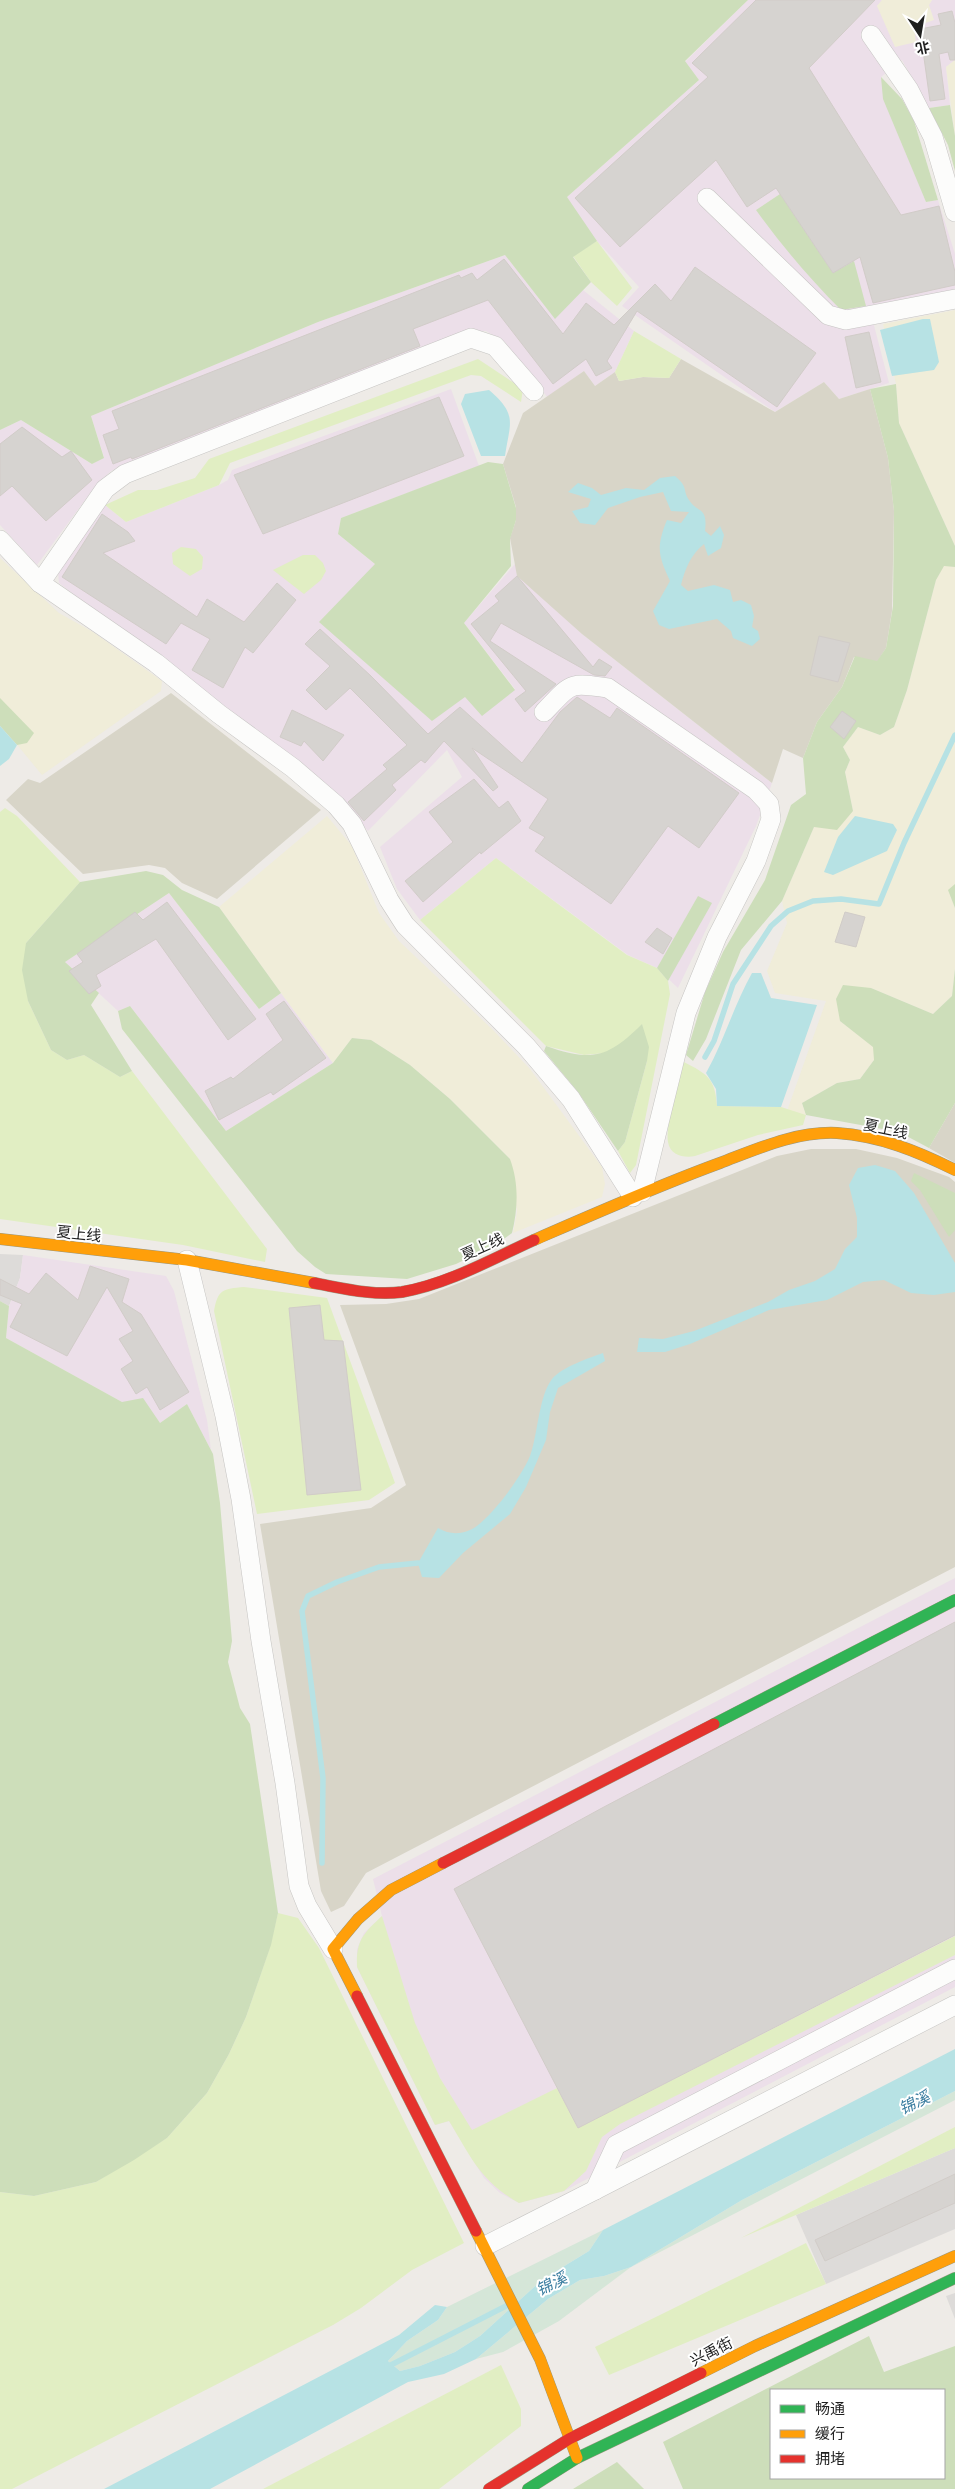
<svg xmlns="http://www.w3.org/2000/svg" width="955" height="2489" font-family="Barlow,'Noto Sans SC',sans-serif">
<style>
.residential{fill:#dddbd9}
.industrial{fill:#ecdfe9}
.construction{fill:#d8d5c8}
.farmland{fill:#f0edd9}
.grass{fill:#e1eec3}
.forest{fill:#cddeba;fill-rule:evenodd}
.wetland{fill:#d5e6d8}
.water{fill:#b7e2e4}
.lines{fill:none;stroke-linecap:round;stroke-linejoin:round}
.stream{stroke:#b7e2e4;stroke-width:5.5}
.building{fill:#d6d3d0;stroke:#d1ccc8}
.street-casing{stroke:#c6c5c3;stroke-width:20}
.fast-casing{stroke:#99977e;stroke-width:12}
.slow-casing{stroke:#99977e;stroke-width:12}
.jam-casing{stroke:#99977e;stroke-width:12}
.street{stroke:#fcfcfb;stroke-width:19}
.fast{stroke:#30b455;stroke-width:11}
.slow{stroke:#ff9f0a;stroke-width:11}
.jam{stroke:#e5322d;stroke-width:11}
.labels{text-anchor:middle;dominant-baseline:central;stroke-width:4;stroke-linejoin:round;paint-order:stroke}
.street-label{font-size:15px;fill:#1f1f1f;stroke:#fff}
.water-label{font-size:16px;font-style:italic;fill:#3a7da0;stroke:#fff}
</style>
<rect width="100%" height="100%" fill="#eeebe7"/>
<g class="residential">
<path d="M0 1254 23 1255 20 1278 9 1306 0 1301Z"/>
<path d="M955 2148V2229L826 2284 796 2215Z"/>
<path d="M955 2293V2319L946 2296Z"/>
</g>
<g class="industrial">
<path d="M748 0H882L877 6 914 27 932 0H955V60L946 67 950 105 929 108 902 60 881 77 926 202 938 200 955 254V291L870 310 889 383 839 399 824 382 775 412 622 306 639 287 597 241 566 198 699 80 685 62Z"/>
<path d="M505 255 555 318 583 290 634 331 615 372 595 386 584 371 548 398 505 342 486 331 462 332 111 471 94 488 37 565 0 525V430L21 420 92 464 104 457 91 416 318 322Z"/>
<path d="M451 389 479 466 341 518 338 534 375 564 465 697 515 689 464 623 515 564 582 634 772 783 756 826 678 988 657 968 628 955 496 858 420 920 397 889 380 847 462 777 447 750 368 831 325 783 231 715 59 583 58 572 105 505 126 522 219 485 228 480 232 470Z"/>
<path d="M169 893 259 1009 281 993 333 1063 226 1131 130 1006 118 1011 65 962Z"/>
<path d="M23 1255 166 1276 174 1291 207 1420 211 1450 187 1404 160 1423 6 1338 9 1306 20 1278Z"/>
<path d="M955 1578V1987L564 2191 519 2203 500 2193 484 2178 449 2121 435 2125 357 1967V1949L364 1933 382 1916 373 1879Z"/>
</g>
<g class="construction">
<path d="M681 359 775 412 824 382 839 399 870 389 888 458 894 511 892 611 886 648 877 662 854 657 842 687 817 722 803 758 783 749 772 783 582 634 517 576 510 538 516 520V507L503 464 523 413 584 371 595 386 615 372 619 381 643 377 669 378Z"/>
<path d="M171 693 321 810 217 899 182 883 165 868 149 865 83 874 6 800 28 779 40 783Z"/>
<path d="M955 1103V1163L929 1148Z"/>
<path d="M811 1149H856L897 1158 949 1177 955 1182V1567L366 1873 344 1906 331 1912 321 1891 260 1524 371 1508 406 1485 340 1305 386 1304 419 1299 777 1156Z"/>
</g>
<g class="farmland">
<path d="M882 0H932L929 5 934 20 914 27 916 42 895 47 877 6Z"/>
<path d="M955 60V136L946 67Z"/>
<path d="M955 310V546L899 423 896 384 883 324Z"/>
<path d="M0 558 59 613 93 632 162 681 161 691 42 775 0 724Z"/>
<path d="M944 565 955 567V884L949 891 955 908V969L952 996 933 1014 871 988 840 1021 874 1047V1060L860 1079 837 1083 802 1103 806 1115 787 1111 826 1001 775 993 767 971 787 923 782 901 814 827 853 811 845 772 850 760 843 747 858 727 880 735 894 727 907 690 936 580Z"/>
<path d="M327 816 352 846 379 913 399 941 494 1031 530 1069 602 1167 605 1184 602 1197 513 1233 517 1212 510 1159 450 1099 410 1065 371 1040 352 1038 333 1063 281 993 219 907Z"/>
</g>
<g class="grass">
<path d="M597 241 632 288 617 306 591 282 573 256Z"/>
<path d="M634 331 681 359 669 378 643 377 619 381 615 372Z"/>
<path d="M478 359 523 389 521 402 481 376 471 375 230 463 219 485 126 522 105 505 138 490H157L195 478 209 459Z"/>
<path d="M181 547 196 549 203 557 202 569 190 576 173 564 172 553Z"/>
<path d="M303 555H315L323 563 326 571 321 580 304 594 273 570Z"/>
<path d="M5 808 17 816 80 882 26 943 28 1001 51 1050 67 1060 84 1055 120 1077 132 1071 267 1249 265 1262 183 1245 0 1219V812Z"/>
<path d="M496 858 627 955 657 968 668 981 670 994 636 1165 630 1173 618 1151 625 1142 647 1061 642 1025 621 1045 605 1053 584 1055 546 1046 420 920Z"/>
<path d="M684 1062C707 1074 715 1078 717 1106L781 1107 806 1115 803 1125 758 1135 695 1156C685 1158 670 1156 668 1142 665 1126 679 1080 684 1062Z"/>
<path d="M244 1287 327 1298 395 1483 369 1500 257 1514 214 1311C218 1289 223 1289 244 1287Z"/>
<path d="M278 1913 298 1918 319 1948 464 2243 412 2270 361 2308 333 2325 12 2489H0V2192L34 2196 96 2182 167 2138 207 2093 229 2054 246 2017 269 1950Z"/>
<path d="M382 1916 415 2023 440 2078 472 2130 557 2088 578 2128 955 1936V1955L620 2124 602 2137 586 2171 564 2191 519 2203C480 2181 471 2157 449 2121L435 2125 357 1967C356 1940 363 1934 382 1916Z"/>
<path d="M955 2127V2148L741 2238Z"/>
<path d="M806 2243 826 2284 609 2375 595 2347Z"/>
<path d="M501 2365 521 2409V2426L439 2489H263Z"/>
</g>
<g class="forest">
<path d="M0 0H748L685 61 699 80 567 197 597 241 573 257 591 282 555 319 505 255 318 322 91 416 104 458 92 464 21 420 0 430Z"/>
<path d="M881 77 902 99 914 121 938 200 926 202 883 99Z"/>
<path d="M950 105 955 136V171L948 145 929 108Z"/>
<path d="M780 194 833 273 854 261 866 306 841 310C810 279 782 246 756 210Z"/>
<path d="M896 384 899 423 955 546V567L944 566 936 580 907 690 894 727 880 735 858 727 843 747 850 760 845 772 853 811 837 830 814 827 782 901 741 950 706 1039 693 1061 686 1055 705 992 723 952 765 880 791 805 806 794 803 758 817 722 842 687 855 656 877 661 886 648 893 606 894 511 888 458 870 389Z"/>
<path d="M488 462 503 464 516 508V520L510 539 511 566 464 623 515 690 482 716 465 697 432 721 319 622 375 564 338 534 341 518Z"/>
<path d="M0 698 34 733 27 743 17 745 0 726Z"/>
<path d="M146 871 163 875 182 890 219 907 281 993 259 1009 169 893 65 962 99 993 91 1005 132 1071 120 1077 84 1055 67 1060 51 1050 28 1001 22 970 26 943 80 882Z"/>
<path d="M955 884V908L948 890Z"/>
<path d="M698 896 712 903 668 981 657 968Z"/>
<path d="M955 969V1103L929 1148 899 1132 806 1115 802 1103 837 1083 860 1079 874 1060 873 1047 840 1021 836 999 843 985 871 988 933 1014 952 996Z"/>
<path d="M130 1006 226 1131 333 1063 352 1038 371 1040 410 1065 450 1099 510 1159C519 1183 518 1209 512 1233L497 1244 456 1264 407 1279 326 1274 315 1267 297 1251 122 1029 118 1011Z"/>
<path d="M642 1024 649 1047 647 1061 625 1142 618 1151 578 1092 544 1051 546 1046C592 1062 608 1058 642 1024Z"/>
<path d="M914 1173 955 1193V1230L949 1237 920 1190 911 1181Z"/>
<path d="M0 1301 9 1306 6 1338 122 1402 143 1398 160 1423 187 1404 213 1454 220 1503 232 1641 228 1662 240 1708 250 1724 278 1913 271 1945 246 2017 229 2054 207 2093 167 2138 134 2160 96 2182 34 2196 0 2192Z"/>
<path d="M869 2336 884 2372 955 2346V2489H683L663 2442ZM944 2390V2478H771V2390Z"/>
<path d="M617 2462 644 2489H573Z"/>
</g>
<g class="wetland">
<path d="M955 2091V2100L631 2267 559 2321 503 2352 476 2359 548 2299 580 2280 604 2276 631 2267 742 2200Z"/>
<path d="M603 2230 589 2251 543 2279 480 2336 455 2352 420 2366 400 2371 388 2361 407 2341 438 2320 447 2307Z"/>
</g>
<g class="water">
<path d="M923 319H930L939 362 934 370 892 376 880 330Z"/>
<path d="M489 390C518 415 510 422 505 456H481L461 404 465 394Z"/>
<path d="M675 476C689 488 682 489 689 500 698 514 708 506 705 531L711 536 720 526 724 535 721 548 708 556 704 544C691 554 685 569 681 585L688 591 714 585 730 590 733 602 741 600 751 605 754 616 752 627 758 631 760 639 752 646 733 638 731 631 717 619 669 629 659 625 653 611 670 581C658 555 656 547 667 520L681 523 689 512 671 511 663 492 640 497 608 508 595 525 580 523 572 511 588 507 591 499 568 492 578 483 592 488 601 495 626 488 644 490 660 478Z"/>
<path d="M0 726 17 745 9 759 0 766Z"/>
<path d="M855 816 893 824 897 830 887 851 833 875 824 872 838 837Z"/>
<path d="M752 973H761L771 998 817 1005 781 1107 717 1106 716 1089 706 1073C724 1041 734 1005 752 973Z"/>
<path d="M875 1165 895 1171 914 1193 955 1263V1292L934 1295 911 1293 884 1280 863 1282 827 1300 769 1310 690 1344 665 1352H637L639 1338 663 1339 694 1331 768 1302 789 1290 815 1281 835 1269 845 1249 857 1237V1218L849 1185 858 1168Z"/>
<path d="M603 1353 605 1361 558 1388 550 1412 546 1440 526 1487 510 1514 463 1553 439 1578 422 1577 418 1563 438 1528C449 1534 458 1535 470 1530 488 1523 526 1471 531 1453 538 1432 539 1396 552 1379 562 1367 589 1358 603 1353Z"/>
<path d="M955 2049V2091L742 2200 631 2267 604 2276 580 2280 548 2299 476 2359 444 2374 408 2382 210 2489H104L399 2335 435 2305 447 2307 438 2320 407 2341 388 2361 400 2371 420 2366 455 2352 480 2336 543 2279 589 2251 603 2230Z"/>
</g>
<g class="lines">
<g class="stream">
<path d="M705 1057 714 1041 733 984 771 926 788 911 813 901 841 899 879 904 904 843 955 735"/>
<path d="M322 1863 323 1778 302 1611 308 1596 337 1582 379 1567 418 1563"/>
<path d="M387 2367 506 2306"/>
</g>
</g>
<g class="building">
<path d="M756 0H875L809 68 901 215 939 206 955 272V285L873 303 860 257 833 273 776 188 747 207 716 160 620 247 575 198 708 77 692 63Z"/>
<path d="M952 11 955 23V60H950L948 52 939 54 945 99 930 101 920 29 941 25 938 14Z"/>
<path d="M504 259 563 334 586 303 614 325 655 284 671 301 695 267 816 353 777 407 637 311 607 361 612 368 596 376 586 359 553 384 488 300 413 329 420 346 132 459 131 457 113 464 103 435 119 429 112 411 459 275 461 278 472 273 477 280Z"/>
<path d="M869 332 881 382 856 388 845 337Z"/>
<path d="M439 397 464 456 263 534 234 475Z"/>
<path d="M22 427 62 457 71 451 92 480 46 521 12 486 0 496V444Z"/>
<path d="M102 514 128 532 135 541 103 553 197 617 207 599 244 622 277 583 296 600 253 653 245 647 223 688 192 670 210 639 181 623 166 644 62 577Z"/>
<path d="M517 576 593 667 599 659 612 667 605 676 594 675 501 623 490 641 556 684 525 712 515 699 526 691 471 624 499 601 495 596Z"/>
<path d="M320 629 371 676 428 734 460 707 522 763 560 712 577 697 610 718 617 708 739 793 699 848 668 826 611 904 535 851 545 837 529 828 548 799 472 748 498 787 493 791 444 741 425 763 421 760 392 785 396 790 364 821 348 802 387 769 383 765 407 745 350 688 326 710 306 690 330 666 305 644Z"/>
<path d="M819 636 850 643 838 682 810 675Z"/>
<path d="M292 710 344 735 323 761 304 741 301 746 280 737Z"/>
<path d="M842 711 856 721 844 739 830 727Z"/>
<path d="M474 779 499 808 508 801 521 821 481 854 480 852 423 902 405 881 453 842 429 812Z"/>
<path d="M167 902 256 1019 228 1040 156 939 96 975 101 986 89 994 69 971 83 962 77 954 135 912 143 920Z"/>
<path d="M845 912 865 917 856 947 835 942Z"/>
<path d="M657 928 672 938 663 954 645 942Z"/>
<path d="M284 1001 326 1058 273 1095 271 1092 219 1120 205 1091 231 1077 233 1079 283 1040 266 1014Z"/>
<path d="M90 1266 129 1279 122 1302 141 1314 189 1392 160 1410 147 1387 136 1394 121 1369 133 1361 119 1339 133 1331 107 1287 67 1356 10 1327 22 1304 0 1295V1279L29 1294 46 1273 78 1300Z"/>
<path d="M320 1305 324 1340 343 1341 361 1490 307 1495 289 1308Z"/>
<path d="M955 1622V1935L578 2128 454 1889 602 1808Z"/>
<path d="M955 2174V2203L825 2261 815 2240Z"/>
</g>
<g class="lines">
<defs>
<g id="street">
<path d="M871 35 909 90 933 137 955 212"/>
<path d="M707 198 828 315 846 320 955 299"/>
<path d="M0 540 40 583 156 663 219 714 293 768 336 805 352 824 389 900 405 925 526 1046 571 1099 633 1197"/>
<path d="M40 583 105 489 125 474 471 338 495 346 534 391"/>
<path d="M544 712C572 683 568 682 608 688L756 790 769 804 771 819 756 861 717 937 686 1013 642 1192"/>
<path d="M187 1260 225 1416 241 1499 261 1641 285 1783 299 1886 307 1906 333 1949"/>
<path d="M595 2190 955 2005"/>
<path d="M485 2246 595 2190 616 2145 955 1969"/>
</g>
<g id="fast">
<path d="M714 1724 955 1600"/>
<path d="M528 2489 577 2458 955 2278"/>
</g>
<g id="slow">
<path d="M0 1239 187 1260 314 1283"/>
<path d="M534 1240C596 1213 657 1186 720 1163 757 1149 796 1131 837 1133 880 1136 917 1151 955 1170"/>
<path d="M357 1996 333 1949 358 1919 391 1890 443 1863"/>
<path d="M476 2231 540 2359 577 2458"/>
<path d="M701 2373 755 2346 955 2256"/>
</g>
<g id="jam">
<path d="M314 1283C342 1288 373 1296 402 1292 448 1284 492 1259 534 1240"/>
<path d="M443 1863 714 1724"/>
<path d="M357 1996 476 2231"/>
<path d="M489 2489 569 2439 701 2373"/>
</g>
</defs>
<use href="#street" class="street-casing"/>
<use href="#fast" class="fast-casing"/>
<use href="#slow" class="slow-casing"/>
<use href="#jam" class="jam-casing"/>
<use href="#street" class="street"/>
<use href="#fast" class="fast"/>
<use href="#slow" class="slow"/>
<use href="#jam" class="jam"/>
</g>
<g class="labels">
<g class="street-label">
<text transform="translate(886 1128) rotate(12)">夏上线</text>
<text transform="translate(79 1233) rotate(6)">夏上线</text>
<text transform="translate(482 1246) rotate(-24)">夏上线</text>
<text transform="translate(711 2351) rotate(-27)">兴禹街</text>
</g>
<g class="water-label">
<text transform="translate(914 2102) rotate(-26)">锦溪</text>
<text transform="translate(551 2283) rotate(-27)">锦溪</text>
</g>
</g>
<rect x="770" y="2389" width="175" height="90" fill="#ffffff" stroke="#a5a5a5"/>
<rect x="780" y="2405" width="25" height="8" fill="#30b455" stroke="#a5a5a5"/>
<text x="815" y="2414" font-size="15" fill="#1f1f1f">畅通</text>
<rect x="780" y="2430" width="25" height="8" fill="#ff9f0a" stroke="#a5a5a5"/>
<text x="815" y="2439" font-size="15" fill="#1f1f1f">缓行</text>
<rect x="780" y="2455" width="25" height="8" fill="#e5322d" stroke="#a5a5a5"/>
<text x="815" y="2464" font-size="15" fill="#1f1f1f">拥堵</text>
<g transform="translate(920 35) rotate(168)" stroke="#ffffff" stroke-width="4" paint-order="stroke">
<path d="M0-4L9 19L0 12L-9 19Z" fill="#1f1f1f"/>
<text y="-8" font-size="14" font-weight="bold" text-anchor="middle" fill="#1f1f1f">北</text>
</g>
</svg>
